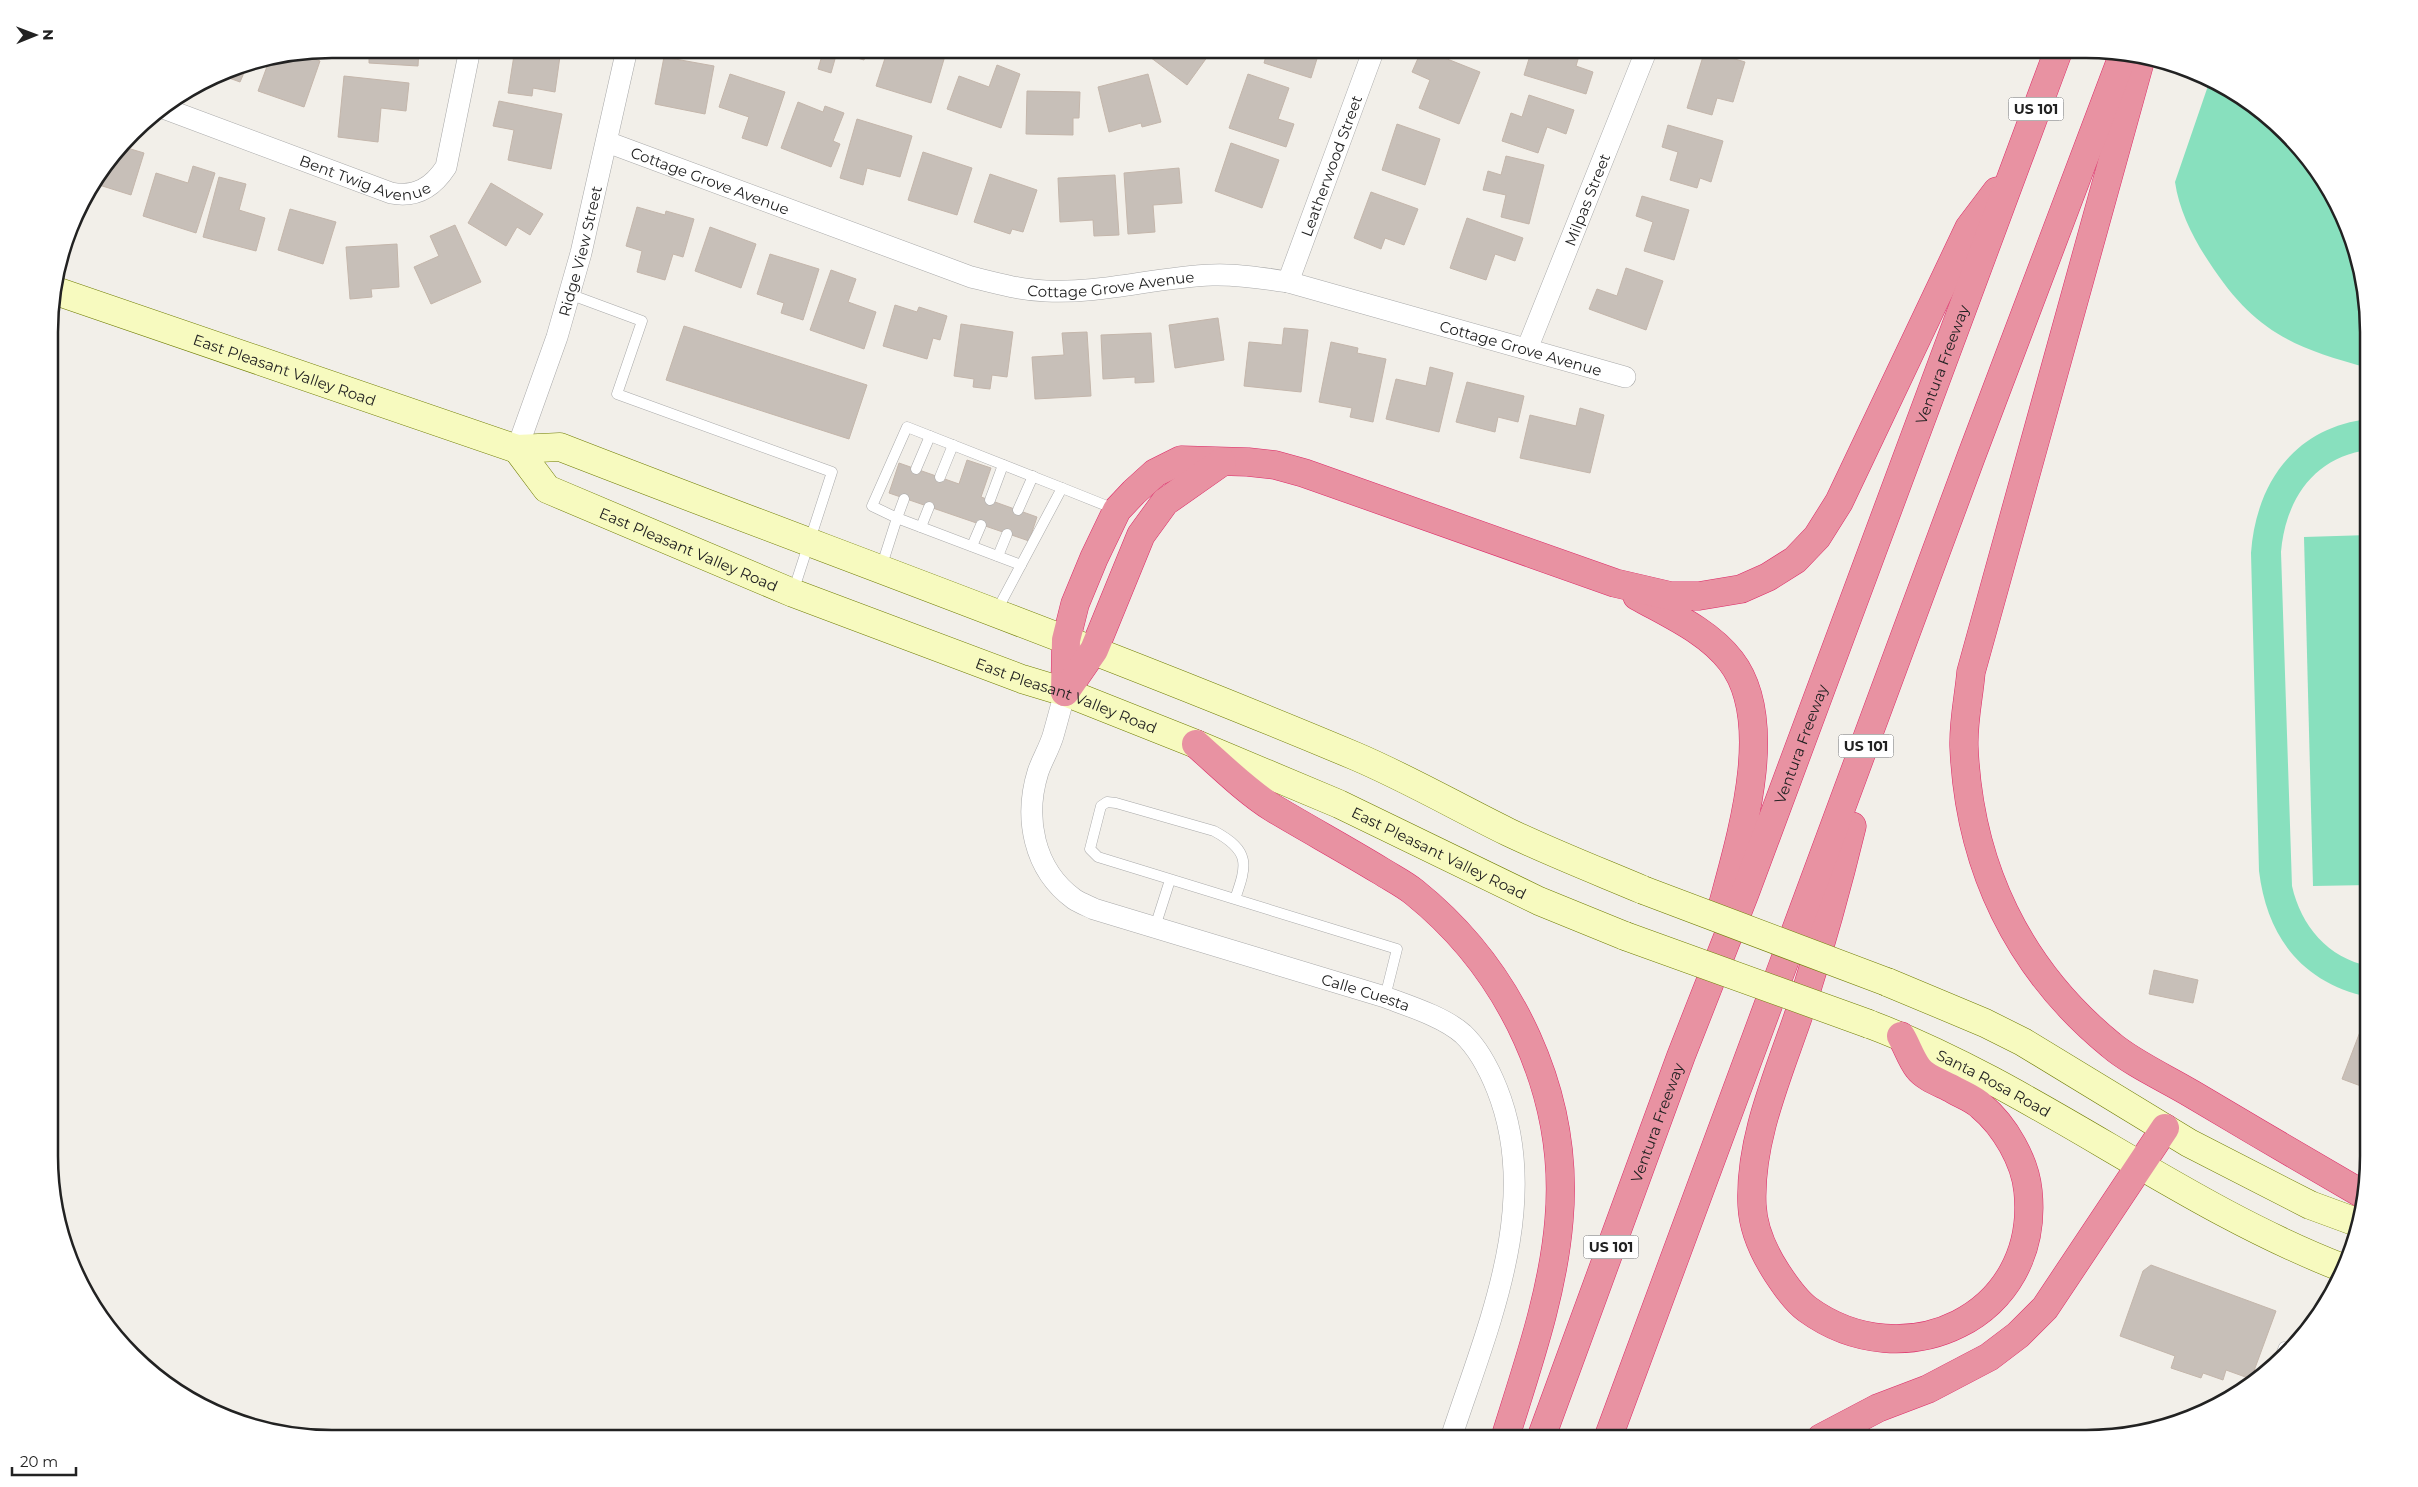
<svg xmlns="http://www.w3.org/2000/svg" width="2418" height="1487" font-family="Montserrat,sans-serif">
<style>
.pitch{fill:#88e0be}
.building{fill:#c7bfb8;stroke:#c4b6ab}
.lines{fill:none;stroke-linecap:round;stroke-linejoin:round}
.service-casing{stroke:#a9a9a9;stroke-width:11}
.minor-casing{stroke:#a9a9a9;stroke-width:22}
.secondary-casing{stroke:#707d05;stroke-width:29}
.motorway-casing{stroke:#dc2a67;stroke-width:29}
.service{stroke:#fff;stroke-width:10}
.minor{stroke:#fff;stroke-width:21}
.secondary{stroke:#f7fabf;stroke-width:28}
.motorway{stroke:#e892a2;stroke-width:28}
.secondary-bridge-casing{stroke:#707d05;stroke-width:29;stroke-linecap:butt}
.secondary-bridge{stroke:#f7fabf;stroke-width:28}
.labels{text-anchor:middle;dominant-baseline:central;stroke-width:4.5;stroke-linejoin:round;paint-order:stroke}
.shield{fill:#fff;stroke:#646464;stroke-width:1}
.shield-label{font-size:14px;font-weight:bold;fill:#222}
.street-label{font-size:15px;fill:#222;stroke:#fff}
.rim{fill:none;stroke:#222;stroke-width:2.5}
</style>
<rect width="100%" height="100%" fill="#f2efe9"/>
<g class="pitch">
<path d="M2210 80 2243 96 2299 145 2331 191 2360 258 2369 314V368C2291 347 2254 331 2209 262 2193 238 2179 210 2175 182Z"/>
<path d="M2369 419V450C2314 456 2285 501 2281 552L2292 886C2301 926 2328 958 2369 966V997C2302 983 2267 937 2259 871L2251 553C2256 483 2295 427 2369 419Z"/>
<path d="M2369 535V885L2313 886 2304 537Z"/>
</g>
<g class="building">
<path d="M369 49H419L418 66 369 63Z"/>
<path d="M515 49H561L555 92 533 88 532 96 508 93Z"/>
<path d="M824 49H868L864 60 837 52 831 73 818 69Z"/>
<path d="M888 49H907L921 53 923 49H947L931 103 876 86Z"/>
<path d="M1156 49H1213L1187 85 1150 57Z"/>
<path d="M1268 49H1320L1311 78 1264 63Z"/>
<path d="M1422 49 1480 72 1459 124 1419 108 1430 80 1412 72Z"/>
<path d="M1532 49H1581L1576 66 1593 72 1586 94 1524 75Z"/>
<path d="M1705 50 1745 62 1733 102 1717 98 1712 115 1687 108Z"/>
<path d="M310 53 309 57 320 61 304 107 258 91 269 61Z"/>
<path d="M664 57 714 66 705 114 655 104Z"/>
<path d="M997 65 1020 74 1001 128 947 109 959 76 989 87Z"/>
<path d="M247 66 240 82 218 74 224 70Z"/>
<path d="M730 74 785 92 767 146 742 138 749 117 719 107Z"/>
<path d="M1148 74 1161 122 1142 127 1141 123 1109 132 1098 87Z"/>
<path d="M1248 74 1289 88 1278 119 1294 124 1286 147 1229 128Z"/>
<path d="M344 76 409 83 406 111 381 108 378 142 338 137Z"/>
<path d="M1027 91 1080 92 1079 118H1073V135L1026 134Z"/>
<path d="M1529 95 1574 110 1566 134 1547 127 1538 153 1502 141 1511 113 1522 117Z"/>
<path d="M499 101 562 114 551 169 508 160 514 130 493 126Z"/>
<path d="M798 102 823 112 825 106 844 113 833 141 840 144 831 167 781 148Z"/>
<path d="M857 119 912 136 900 177 867 168 863 185 840 178Z"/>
<path d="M1397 124 1440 139 1425 185 1382 170Z"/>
<path d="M1668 125 1723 141 1711 182 1700 178 1697 188 1670 180 1678 152 1662 147Z"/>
<path d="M1231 143 1279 160 1262 208 1215 191Z"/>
<path d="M124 147 144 153 131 195 96 184Z"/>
<path d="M923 152 972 168 957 215 908 200Z"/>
<path d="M1506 156 1544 165 1529 224 1501 217 1506 195 1483 190 1488 171 1501 175Z"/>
<path d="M193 166 215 173 196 233 143 216 156 173 188 183Z"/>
<path d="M1179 168 1182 203 1153 205 1155 232 1128 234 1124 173Z"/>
<path d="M990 174 1037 190 1023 232 1012 229 1010 234 974 222Z"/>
<path d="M1115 175 1119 235 1094 236 1093 220 1060 222 1058 178Z"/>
<path d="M219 177 246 184 239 210 265 218 256 251 203 237Z"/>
<path d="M491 183 543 214 530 235 517 227 506 246 468 223Z"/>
<path d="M1371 192 1418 209 1404 245 1385 238 1381 249 1354 238Z"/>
<path d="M1642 196 1689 210 1674 260 1644 251 1653 222 1636 216Z"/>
<path d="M637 207 665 215 666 211 694 219 683 257 673 254 665 280 637 272 642 251 626 246Z"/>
<path d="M290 209 336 222 323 264 278 250Z"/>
<path d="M1467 218 1523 238 1515 261 1495 254 1486 280 1450 268Z"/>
<path d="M455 225 481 282 431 304 414 267 439 256 430 236Z"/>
<path d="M710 227 756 244 741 288 695 271Z"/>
<path d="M397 244 399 287 371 289 372 297 350 299 346 247Z"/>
<path d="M770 254 819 269 803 320 781 313 784 303 757 294Z"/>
<path d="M1626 268 1663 281 1646 330 1589 309 1597 289 1617 296Z"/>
<path d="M831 270 856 279 848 302 876 312 864 349 810 330Z"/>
<path d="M895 305 917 312 919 307 947 316 940 340 933 338 927 359 883 346Z"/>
<path d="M1218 318 1224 360 1175 368 1169 325Z"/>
<path d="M961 324 1013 332 1007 377 992 375 990 389 973 387 974 379 954 376Z"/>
<path d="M684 326 867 385 849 439 666 380Z"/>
<path d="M1284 328 1308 330 1301 392 1244 386 1249 342 1282 345Z"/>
<path d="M1087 332 1091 396 1035 399 1032 357 1064 355 1062 333Z"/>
<path d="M1151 333 1154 382 1135 383V377L1103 379 1101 335Z"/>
<path d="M1331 342 1358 348 1357 353 1386 359 1373 422 1350 417 1352 408 1319 402Z"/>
<path d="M1430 367 1453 373 1439 432 1386 419 1396 379 1426 386Z"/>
<path d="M1467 382 1524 396 1518 422 1498 417 1495 432 1456 422Z"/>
<path d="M1580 408 1604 415 1590 473 1520 458 1530 415 1576 426Z"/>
<path d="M967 460 991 468 981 497 1037 517 1029 541 889 493 899 463 959 484Z"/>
<path d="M2154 970 2198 980 2193 1003 2149 994Z"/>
<path d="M2363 1024 2369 1026V1089L2342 1079Z"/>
<path d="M2151 1265 2276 1311 2251 1379 2226 1370 2223 1380 2203 1373 2201 1378 2171 1368 2175 1356 2120 1336 2143 1271Z"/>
</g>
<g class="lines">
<defs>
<g id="service">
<path d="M569 294 642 321 617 394 832 472 793 592"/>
<path d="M916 469 930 436"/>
<path d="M940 477 953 445"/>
<path d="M904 499 897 518 872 506 907 427 1062 488"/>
<path d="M990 500 1003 465"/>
<path d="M1018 510 1033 476"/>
<path d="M921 527 929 507"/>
<path d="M972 546 981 525"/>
<path d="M998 556 1007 534"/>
<path d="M1021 565 1062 488 1117 510"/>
<path d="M881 568 897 518 1021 565 996 612"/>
<path d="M1235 899C1247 865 1251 851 1214 831L1116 803 1107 802 1101 806 1090 849 1098 857 1397 949 1385 997"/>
<path d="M1155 927 1170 880"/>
<path d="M2278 1362 2284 1347"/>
</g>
<g id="minor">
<path id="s1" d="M163 108 391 193C416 198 433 187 446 167L470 49"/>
<path id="s2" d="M607 142 971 277C995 283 1020 290 1046 291 1101 294 1156 277 1212 275 1237 274 1263 278 1288 282L1625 377"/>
<path id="s3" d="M1288 282 1374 49"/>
<path id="s4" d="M1527 349 1647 49"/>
<path id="s5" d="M517 449 557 337 581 253 627 49"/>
<path id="s6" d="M1065 692C1061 707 1057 722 1053 736 1049 749 1042 760 1038 772 1024 817 1033 869 1074 899 1080 903 1088 906 1094 909L1385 997C1409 1006 1444 1017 1463 1034 1479 1049 1489 1069 1497 1089 1543 1204 1487 1328 1451 1438"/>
</g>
<g id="secondary">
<path id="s7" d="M53 290 517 449 560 447C825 550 1093 646 1355 756 1407 778 1457 807 1508 832 1552 853 1598 871 1643 890"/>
<path id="s8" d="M517 449 547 489 793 593 1022 679 1065 692 1196 744 1339 804 1539 901 1625 936"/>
<path d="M1887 982 1985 1023 2023 1042 2189 1143 2310 1205 2359 1223"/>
<path id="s9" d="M1869 1024C2036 1087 2177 1204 2343 1268"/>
</g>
<g id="motorway">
<path d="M2141 58 1971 672C1969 696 1963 722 1964 747 1969 866 2018 969 2111 1045 2132 1063 2167 1079 2192 1094 2249 1128 2307 1162 2364 1195"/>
<path d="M1637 596C1669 614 1708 631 1731 661 1779 723 1738 846 1720 915"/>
<path d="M1065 692 1066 640 1075 604 1094 558 1117 510 1134 492 1155 473 1181 460 1248 462 1275 465 1304 473 1615 583 1671 596H1699L1741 589 1768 577 1795 560 1817 537 1839 502 1969 228 1997 191"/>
<path d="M1065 692 1094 650 1141 535 1165 502 1222 462"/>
<path d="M1196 744C1219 764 1247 792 1273 808 1308 829 1345 849 1381 871 1392 878 1404 884 1414 892 1511 970 1570 1094 1559 1220 1553 1294 1527 1367 1505 1438"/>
<path d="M1852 826C1837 888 1820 948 1801 1008 1780 1071 1749 1138 1752 1205 1753 1229 1764 1253 1777 1273 1785 1285 1795 1300 1807 1309 1904 1380 2041 1317 2028 1191 2025 1161 2005 1126 1981 1106 1974 1099 1963 1095 1954 1090 1944 1084 1925 1078 1918 1068 1911 1059 1907 1046 1901 1036"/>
<path id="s10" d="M1541 1438 1681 1056 1745 893 2059 49"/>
<path d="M1608 1438 1971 457 2123 55"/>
<path d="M1821 1438 1878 1408 1928 1389 1989 1357 2018 1335 2045 1308 2165 1128"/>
</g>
</defs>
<use href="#service" class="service-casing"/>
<use href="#minor" class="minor-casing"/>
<use href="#secondary" class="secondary-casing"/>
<use href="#motorway" class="motorway-casing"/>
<use href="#service" class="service"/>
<use href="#minor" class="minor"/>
<use href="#secondary" class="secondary"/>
<use href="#motorway" class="motorway"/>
<defs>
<g id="secondary-bridge">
<path d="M1643 890 1887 982"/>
<path d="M1625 936 1869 1024"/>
</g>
</defs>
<use href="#secondary-bridge" class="secondary-bridge-casing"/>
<use href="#secondary-bridge" class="secondary-bridge"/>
</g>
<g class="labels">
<g class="shield">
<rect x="2008.5" y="97.5" width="55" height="23" rx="4"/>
<rect x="1838.5" y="734.5" width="55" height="23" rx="4"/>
<rect x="1583.5" y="1235.5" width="55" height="23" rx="4"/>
</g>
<g class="shield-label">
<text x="2036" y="109">US 101</text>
<text x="1866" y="746">US 101</text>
<text x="1611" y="1247">US 101</text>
</g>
<g class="street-label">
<text stroke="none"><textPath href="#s3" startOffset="124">Leatherwood Street</textPath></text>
<text stroke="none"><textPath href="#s1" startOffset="215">Bent Twig Avenue</textPath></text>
<text stroke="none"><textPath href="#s2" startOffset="110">Cottage Grove Avenue</textPath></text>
<text stroke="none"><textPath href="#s4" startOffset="161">Milpas Street</textPath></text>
<text stroke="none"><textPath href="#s5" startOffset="208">Ridge View Street</textPath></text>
<text stroke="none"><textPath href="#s2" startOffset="530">Cottage Grove Avenue</textPath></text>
<text stroke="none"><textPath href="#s2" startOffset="950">Cottage Grove Avenue</textPath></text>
<text stroke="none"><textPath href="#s10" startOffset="1146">Ventura Freeway</textPath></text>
<text stroke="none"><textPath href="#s7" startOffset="245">East Pleasant Valley Road</textPath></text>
<text stroke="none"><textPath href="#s8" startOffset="204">East Pleasant Valley Road</textPath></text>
<text stroke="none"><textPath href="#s8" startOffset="609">East Pleasant Valley Road</textPath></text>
<text stroke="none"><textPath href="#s10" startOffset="741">Ventura Freeway</textPath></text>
<text stroke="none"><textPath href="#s8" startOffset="1014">East Pleasant Valley Road</textPath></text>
<text stroke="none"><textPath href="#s6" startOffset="532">Calle Cuesta</textPath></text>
<text stroke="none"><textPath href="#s9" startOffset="138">Santa Rosa Road</textPath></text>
<text stroke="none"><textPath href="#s10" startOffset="336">Ventura Freeway</textPath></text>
</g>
</g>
<path d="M0 0H2418V1487H0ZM332 58H2086A274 274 0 0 1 2360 332V1156A274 274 0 0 1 2086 1430H332A274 274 0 0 1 58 1156V332A274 274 0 0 1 332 58Z" fill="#fff" fill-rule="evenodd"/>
<path class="rim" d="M332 58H2086A274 274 0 0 1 2360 332V1156A274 274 0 0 1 2086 1430H332A274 274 0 0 1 58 1156V332A274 274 0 0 1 332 58Z"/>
<g transform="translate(35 35) rotate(89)" stroke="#ffffff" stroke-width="4" paint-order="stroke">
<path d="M0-4L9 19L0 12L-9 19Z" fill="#222222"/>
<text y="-8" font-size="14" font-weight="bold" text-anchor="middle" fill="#222222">N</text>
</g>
<path d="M12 1467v8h64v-8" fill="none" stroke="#222222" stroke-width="2.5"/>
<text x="20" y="1467" font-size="15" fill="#222222" stroke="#ffffff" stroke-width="4" paint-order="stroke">20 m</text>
</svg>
